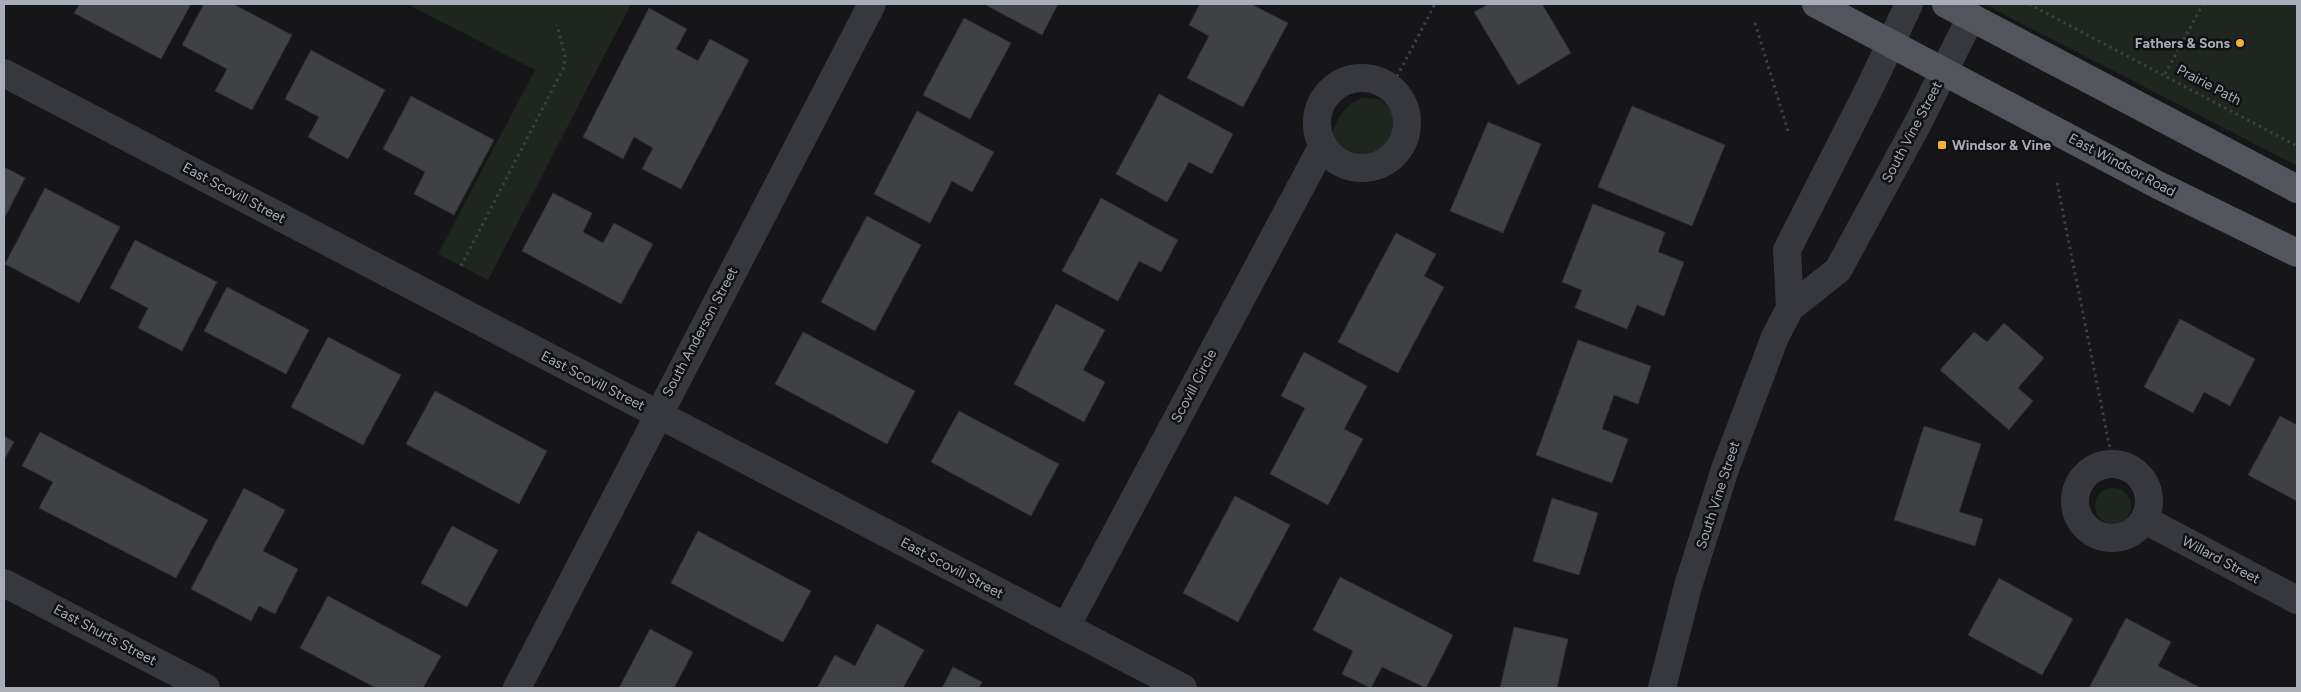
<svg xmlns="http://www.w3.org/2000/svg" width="2301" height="692" font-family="Figtree,sans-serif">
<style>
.green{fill:#1e261f}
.building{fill:#404145;stroke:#303034}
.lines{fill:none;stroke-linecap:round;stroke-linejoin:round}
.path{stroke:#3d3f44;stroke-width:3;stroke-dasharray:2.5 4;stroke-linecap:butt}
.minor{stroke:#37383d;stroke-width:28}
.major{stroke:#53555c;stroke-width:28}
.poi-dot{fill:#f2b134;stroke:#111113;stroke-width:2}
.labels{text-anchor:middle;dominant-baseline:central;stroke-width:5;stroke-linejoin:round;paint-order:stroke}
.poi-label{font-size:14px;font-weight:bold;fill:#a8adb8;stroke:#111113;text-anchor:end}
.street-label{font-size:14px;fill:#a8adb8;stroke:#111113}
</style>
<rect width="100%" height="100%" fill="#161618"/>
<g class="green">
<path d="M407 4H631L488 280 438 254 535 70Z"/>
<path d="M1984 4H2297V166Z"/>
<path d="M1362 98C1367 98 1374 98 1378 99 1411 114 1390 169 1356 158 1346 155 1337 148 1328 144 1336 123 1341 106 1362 98Z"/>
<circle cx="2113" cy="506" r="18"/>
</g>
<g class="building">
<path d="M80 4H191L161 59 74 13Z"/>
<path d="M204 4H233L292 35 252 110 215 91 227 69 182 45Z"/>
<path d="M984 4H1058L1042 35Z"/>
<path d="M1200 4H1251L1288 23 1243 107 1187 78 1209 36 1189 25Z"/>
<path d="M1489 4H1542L1571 53 1518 85 1474 12Z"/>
<path d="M649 8 687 29 676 49 698 61 710 39 749 60 681 189 642 169 653 148 634 137 623 159 583 137Z"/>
<path d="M964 18 1011 43 970 119 923 95Z"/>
<path d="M311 50 385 90 348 159 308 137 319 117 285 99Z"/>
<path d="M1159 94 1233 134 1212 174 1189 162 1167 202 1116 174Z"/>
<path d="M411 96 494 140 454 215 414 194 425 172 383 149Z"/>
<path d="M1632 106 1725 145 1692 226 1598 187Z"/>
<path d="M917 111 994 152 972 192 952 181 930 223 874 194Z"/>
<path d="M1488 122 1541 144 1503 233 1450 211Z"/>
<path d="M4 167 25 178 4 219Z"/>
<path d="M45 188 120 227 79 303 5 264Z"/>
<path d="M553 193 592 213 583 232 603 243 614 223 653 244 621 304 522 251Z"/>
<path d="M1101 198 1178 240 1161 272 1139 261 1118 301 1062 271Z"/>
<path d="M1593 204 1665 232 1658 252 1684 262 1664 316 1637 305 1627 329 1575 308 1582 290 1562 282Z"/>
<path d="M867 216 921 245 875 331 821 302Z"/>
<path d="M1396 233 1436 254 1424 276 1444 287 1398 373 1338 342Z"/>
<path d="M135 240 217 282 182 351 138 328 148 308 110 288Z"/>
<path d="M227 287 309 330 286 374 204 331Z"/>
<path d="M1056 304 1105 330 1083 370 1105 382 1084 422 1014 384Z"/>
<path d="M2180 319 2255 359 2230 406 2204 392 2193 413 2144 387Z"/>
<path d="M2004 323 2044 358 2018 388 2033 401 2009 430 1940 370 1974 332 1987 342Z"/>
<path d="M803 332 915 391 887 444 775 384Z"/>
<path d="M328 337 401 375 363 445 291 407Z"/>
<path d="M1578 340 1651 366 1638 404 1614 395 1602 429 1628 439 1612 483 1536 455Z"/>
<path d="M1304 352 1367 386 1344 429 1363 439 1328 505 1270 474 1305 408 1281 396Z"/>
<path d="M435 391 547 451 519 504 406 444Z"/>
<path d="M959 411 1059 464 1031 516 931 462Z"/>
<path d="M2280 416 2297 425V501L2248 475Z"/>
<path d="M1924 426 1981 444 1959 512 1983 519 1975 546 1894 520Z"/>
<path d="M40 432 208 520 176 578 39 508 53 482 22 466Z"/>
<path d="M4 436 14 442 4 460Z"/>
<path d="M244 488 285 510 263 551 298 569 275 614 259 606 251 621 191 589Z"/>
<path d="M1235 496 1290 525 1238 622 1183 593Z"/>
<path d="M1552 498 1598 513 1579 575 1533 561Z"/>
<path d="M452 526 498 550 467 607 421 583Z"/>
<path d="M698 531 811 591 783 642 671 583Z"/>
<path d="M1340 577 1453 635 1426 688 1382 667 1371 688 1342 674 1353 651 1313 630Z"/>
<path d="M1999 578 2073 619 2042 675 1968 635Z"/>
<path d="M328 596 441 656 423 688H376L300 648Z"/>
<path d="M2126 618 2171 642 2158 666 2201 688H2089Z"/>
<path d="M877 624 924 650 903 688H817L835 655 855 666Z"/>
<path d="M1514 627 1568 639 1557 688H1500Z"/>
<path d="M650 629 693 652 674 688H619Z"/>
<path d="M953 667 982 682 979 688H942Z"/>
</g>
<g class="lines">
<g class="path">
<path d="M2029 4 2297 146"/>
<path d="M1755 23 1788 131"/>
<path d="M2165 74 2203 4"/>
<path d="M1391 88 1435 4"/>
<path d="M2057 183 2113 464"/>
<path d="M461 266 564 67 565 56 557 25"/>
</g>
<g class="minor">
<path d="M4 73 1183 688"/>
<circle cx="1362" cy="123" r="45"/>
<path d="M1790 308 1787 250 1871 85 1909 4"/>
<circle cx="2112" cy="501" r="37"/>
<path d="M2145 520 2297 600"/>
<path d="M4 583 206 688"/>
<path d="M1066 627 1323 145"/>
<path d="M517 688 872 4"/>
<path d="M1662 688 1688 586 1725 469 1775 337 1790 308 1838 270 1917 125 1971 17"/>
</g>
<g class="major">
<path d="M1816 4 2158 185 2297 253"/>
<path d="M1946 4 2297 189"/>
</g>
</g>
<g class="poi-dot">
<circle cx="2240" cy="43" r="5"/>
<rect x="1937" y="140" width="10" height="10" rx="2.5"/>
</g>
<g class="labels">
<g class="poi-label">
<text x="2230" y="43">Fathers &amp; Sons</text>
<text x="1952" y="145" text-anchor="start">Windsor &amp; Vine</text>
</g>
<g class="street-label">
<text transform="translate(2209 85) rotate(28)">Prairie Path</text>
<text transform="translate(1912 132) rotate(-62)">South Vine Street</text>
<text transform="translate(2122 165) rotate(28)">East Windsor Road</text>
<text transform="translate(234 193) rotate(28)">East Scovill Street</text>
<text transform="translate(700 332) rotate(-62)">South Anderson Street</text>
<text transform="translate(593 381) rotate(27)">East Scovill Street</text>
<text transform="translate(1194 386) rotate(-62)">Scovill Circle</text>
<text transform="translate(1718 495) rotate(-72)">South Vine Street</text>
<text transform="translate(2221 560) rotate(28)">Willard Street</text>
<text transform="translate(952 568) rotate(28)">East Scovill Street</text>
<text transform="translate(105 635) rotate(28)">East Shurts Street</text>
</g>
</g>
<rect width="2301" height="692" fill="none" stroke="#a8adb8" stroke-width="10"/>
</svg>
